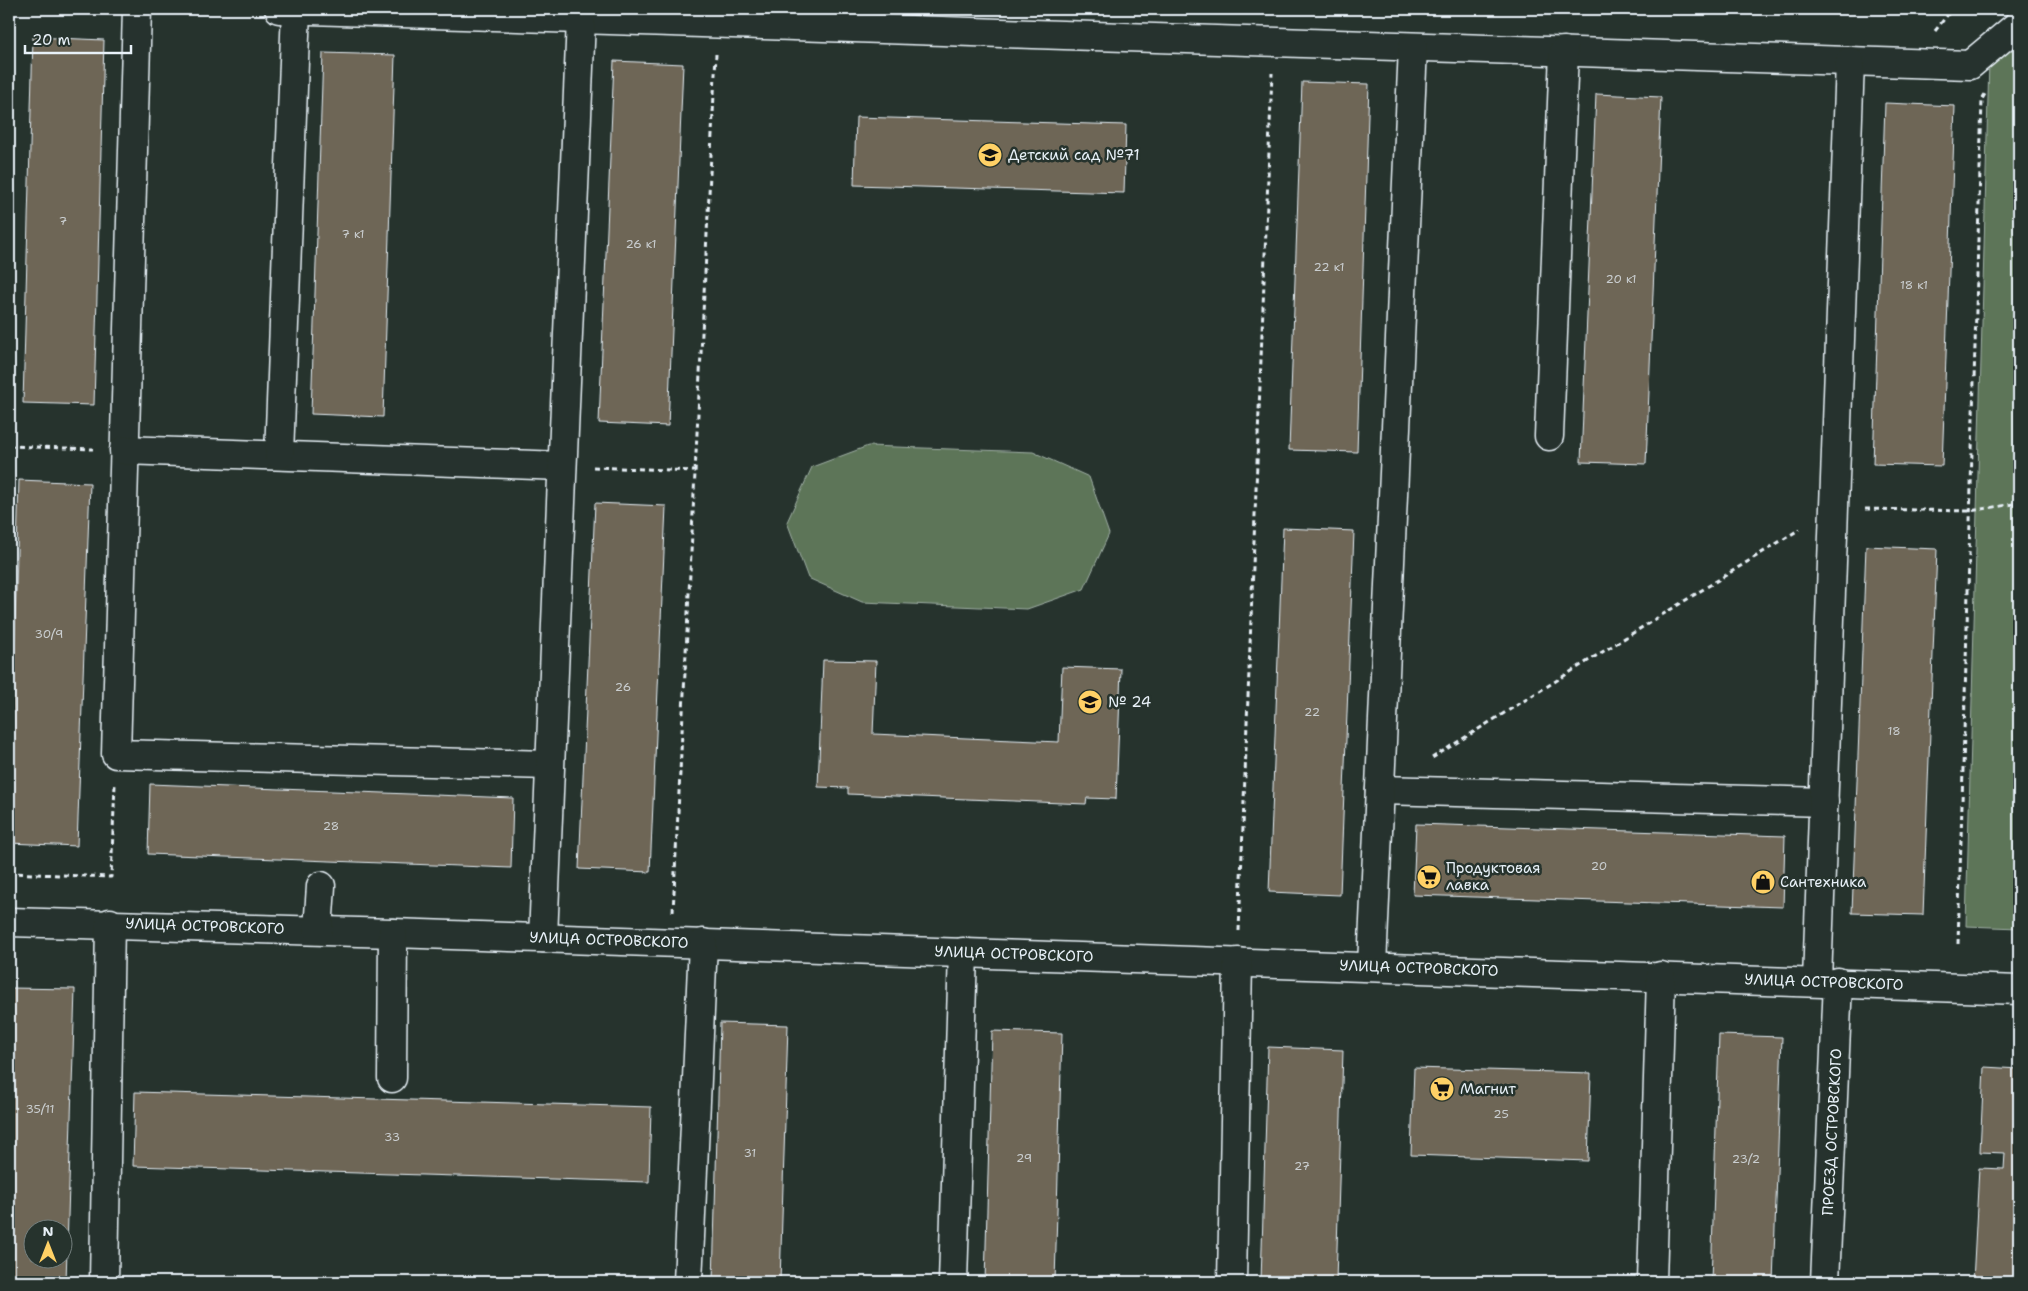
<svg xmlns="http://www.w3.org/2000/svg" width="2028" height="1291" font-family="'Shantell Sans',sans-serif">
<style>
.green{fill:#5d7458;stroke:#a2b2a8}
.building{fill:#6e6657;stroke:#e8f1f8;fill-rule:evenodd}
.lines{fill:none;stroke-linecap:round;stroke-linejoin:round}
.minor-casing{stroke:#e8f1f8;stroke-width:31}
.path{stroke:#e8f1f8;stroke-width:3;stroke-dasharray:5 4;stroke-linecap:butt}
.minor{stroke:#26332d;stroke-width:28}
.labels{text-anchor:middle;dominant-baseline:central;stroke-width:5;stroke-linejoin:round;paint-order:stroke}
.number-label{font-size:12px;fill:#caced0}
.poi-label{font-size:15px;fill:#e8f1f8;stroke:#26332d;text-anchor:start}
.street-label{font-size:15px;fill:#e8f1f8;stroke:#26332d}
</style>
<rect width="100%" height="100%" fill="#26332d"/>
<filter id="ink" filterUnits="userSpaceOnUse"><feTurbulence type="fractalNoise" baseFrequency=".02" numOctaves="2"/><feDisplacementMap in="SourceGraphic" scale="10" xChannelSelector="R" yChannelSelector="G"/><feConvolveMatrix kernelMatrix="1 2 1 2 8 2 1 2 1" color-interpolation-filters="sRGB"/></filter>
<g filter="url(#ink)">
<g class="green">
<path d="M2019 37V928L1966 926 1989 60Z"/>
<path d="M868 446 1033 452 1089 477 1109 534 1084 589 1027 609 862 602 808 578 787 522 812 467Z"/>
</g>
<g class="building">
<path d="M33 37 104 40 94 405 23 403Z"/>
<path d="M323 53 395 55 383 417 311 414Z"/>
<path d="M614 61 683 64 668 426 599 423Z"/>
<path d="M1302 82 1369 84 1357 452 1289 450Z"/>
<path d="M1596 94 1661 97 1646 464 1581 462Z"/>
<path d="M1885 103 1955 106 1942 466 1873 464Z"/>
<path d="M856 117 1126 125 1124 193 854 185Z"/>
<path d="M19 480 90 483 77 846 9 843Z"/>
<path d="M595 503 666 506 650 872 579 869Z"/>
<path d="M1283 528 1354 531 1340 895 1269 892Z"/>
<path d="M1866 546 1937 549 1923 915 1852 913Z"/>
<path d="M823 660 876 661 873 734 1059 742 1062 667 1121 669 1116 799 1087 798 1086 804 848 794V788L818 787Z"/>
<path d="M150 784 513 798 511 868 148 854Z"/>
<path d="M1416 824 1785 836 1783 907 1413 895Z"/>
<path d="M9 988 75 989 66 1282H9ZM32 1228H62V1258H32Z"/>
<path d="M720 1023 788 1025 780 1282H713Z"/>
<path d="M992 1031 1062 1033 1055 1282H985Z"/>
<path d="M1719 1035 1782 1037 1773 1282H1711Z"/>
<path d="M1268 1047 1343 1050 1336 1282H1261Z"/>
<path d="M1984 1067 2019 1069V1282H1973L1979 1168 2004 1169 2005 1153 1980 1152Z"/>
<path d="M1414 1068 1591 1073 1588 1161 1411 1155Z"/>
<path d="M135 1092 651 1107 649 1182 133 1166Z"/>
</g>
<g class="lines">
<defs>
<g id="minor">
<path d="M137 9 116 754 549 765"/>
<path d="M279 9 1970 65 2019 24"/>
<path d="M1549 436 1564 51"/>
<path d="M124 450 562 466"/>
<path d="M279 455 296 9"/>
<path d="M1380 790 1824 802"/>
<path d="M9 922 393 933 2019 990"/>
<path d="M318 930 321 886"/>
<path d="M543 938 581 19"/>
<path d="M1372 966 1413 47"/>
<path d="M1817 981 1850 61"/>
<path d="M392 1078 393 933"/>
<path d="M104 1282 110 923"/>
<path d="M688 1282 703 943"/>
<path d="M953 1282 963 952"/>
<path d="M1232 1282 1238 962"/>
<path d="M1652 1282 1661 976"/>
<path d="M1825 1282 1838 982"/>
</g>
</defs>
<use href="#minor" class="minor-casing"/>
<g class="path">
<path d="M1935 31 1952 9"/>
<path d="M9 35 10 9"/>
<path d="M9 446 93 449"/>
<path d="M593 467 695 471"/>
<path d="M1865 509 1970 511 2019 503"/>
<path d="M1432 758 1800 529"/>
<path d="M9 873 111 877 115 785"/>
<path d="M673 912 716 54"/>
<path d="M1239 931 1272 73"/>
<path d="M1958 944 1982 99 1985 94"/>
</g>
<use href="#minor" class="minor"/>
</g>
</g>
<defs>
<symbol id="school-disc" viewBox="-11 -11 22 22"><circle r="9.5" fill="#ffd166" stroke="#26332d"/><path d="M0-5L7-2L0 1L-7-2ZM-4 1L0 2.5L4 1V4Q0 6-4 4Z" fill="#111"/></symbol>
<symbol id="supermarket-disc" viewBox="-11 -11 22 22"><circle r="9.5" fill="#ffd166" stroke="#26332d"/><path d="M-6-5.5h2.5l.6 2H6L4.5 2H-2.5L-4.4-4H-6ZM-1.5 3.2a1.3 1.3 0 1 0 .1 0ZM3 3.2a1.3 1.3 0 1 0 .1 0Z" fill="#111"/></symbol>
<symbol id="shop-disc" viewBox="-11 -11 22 22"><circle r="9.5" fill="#ffd166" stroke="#26332d"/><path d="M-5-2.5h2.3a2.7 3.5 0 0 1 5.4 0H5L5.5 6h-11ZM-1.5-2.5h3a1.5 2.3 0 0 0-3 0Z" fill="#111"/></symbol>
</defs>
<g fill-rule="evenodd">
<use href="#school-disc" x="976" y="141" width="28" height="28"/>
<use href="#school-disc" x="1076" y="688" width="28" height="28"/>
<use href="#supermarket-disc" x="1415" y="863" width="28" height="28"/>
<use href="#shop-disc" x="1749" y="868" width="28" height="28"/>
<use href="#supermarket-disc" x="1428" y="1075" width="28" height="28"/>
</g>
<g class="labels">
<g class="number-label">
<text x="63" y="221">7</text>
<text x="353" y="234">7 к1</text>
<text x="641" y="244">26 к1</text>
<text x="1329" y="267">22 к1</text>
<text x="1621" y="279">20 к1</text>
<text x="1914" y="285">18 к1</text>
<text x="49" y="634">30/9</text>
<text x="623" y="687">26</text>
<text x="1312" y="712">22</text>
<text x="1894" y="731">18</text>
<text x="331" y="826">28</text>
<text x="1599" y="866">20</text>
<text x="40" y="1109">35/11</text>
<text x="1501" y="1114">25</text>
<text x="392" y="1137">33</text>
<text x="750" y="1153">31</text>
<text x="1024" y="1158">29</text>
<text x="1746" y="1159">23/2</text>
<text x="1302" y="1166">27</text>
</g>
<g class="poi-label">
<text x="1008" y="155">Детский сад №71</text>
<text x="1108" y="702">№ 24</text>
<text x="1446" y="868">Продуктовая<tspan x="1446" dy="17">лавка</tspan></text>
<text x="1780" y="882">Сантехника</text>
<text x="1460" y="1089">Магнит</text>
</g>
<g class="street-label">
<text transform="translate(205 926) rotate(2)">УЛИЦА ОСТРОВСКОГО</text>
<text transform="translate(609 940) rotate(2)">УЛИЦА ОСТРОВСКОГО</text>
<text transform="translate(1014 954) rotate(2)">УЛИЦА ОСТРОВСКОГО</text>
<text transform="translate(1419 968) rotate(2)">УЛИЦА ОСТРОВСКОГО</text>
<text transform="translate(1824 982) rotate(2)">УЛИЦА ОСТРОВСКОГО</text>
<text transform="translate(1832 1132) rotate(-87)">ПРОЕЗД ОСТРОВСКОГО</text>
</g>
</g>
<rect width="2028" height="1291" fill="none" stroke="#26332d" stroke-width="30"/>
<rect x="15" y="15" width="1998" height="1261" fill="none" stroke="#e8f1f8" stroke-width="2" filter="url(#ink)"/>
<g transform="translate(48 1244)"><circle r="24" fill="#26332d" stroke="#747f7e"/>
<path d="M0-4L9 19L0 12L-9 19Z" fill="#ffd166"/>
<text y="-8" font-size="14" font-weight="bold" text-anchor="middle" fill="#e8f1f8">N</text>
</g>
<path d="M25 45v8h106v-8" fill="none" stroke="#e8f1f8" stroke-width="2.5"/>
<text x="32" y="45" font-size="15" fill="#e8f1f8" stroke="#26332d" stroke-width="4" paint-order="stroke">20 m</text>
</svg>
